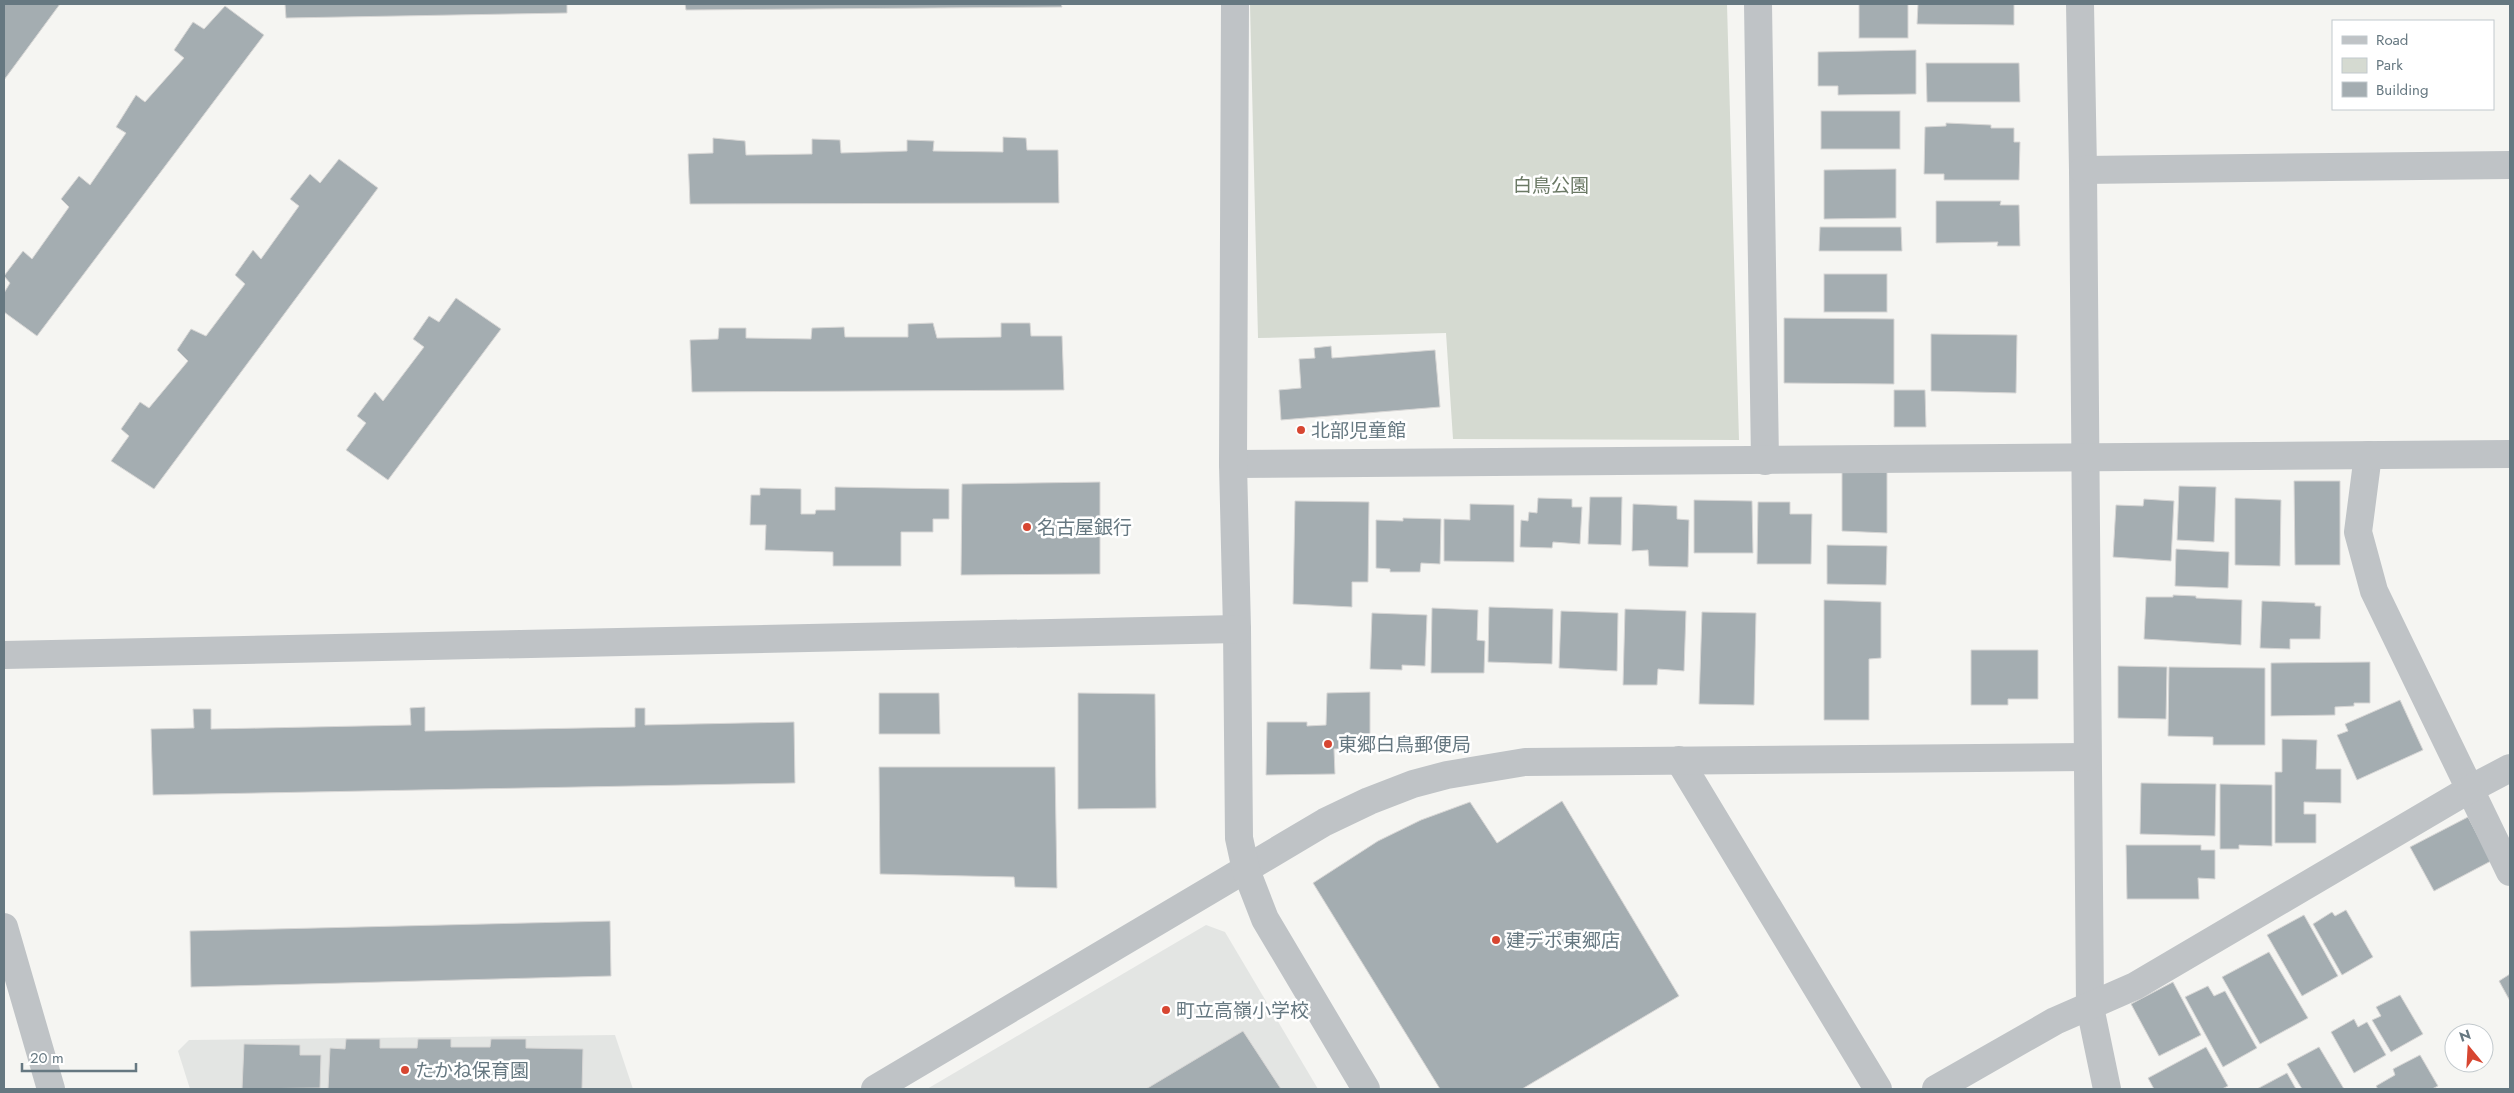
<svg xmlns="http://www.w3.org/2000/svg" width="2514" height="1093" font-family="Jost,'Noto Sans JP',sans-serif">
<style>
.built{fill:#e3e5e3}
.green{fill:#d5dad1}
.building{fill:#a4adb1;stroke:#d7d6d5}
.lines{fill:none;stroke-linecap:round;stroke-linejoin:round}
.minor{stroke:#bfc3c6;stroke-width:28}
.tertiary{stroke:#bfc3c6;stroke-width:28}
.poi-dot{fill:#d74631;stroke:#fff;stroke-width:2}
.labels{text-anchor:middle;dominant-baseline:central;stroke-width:5;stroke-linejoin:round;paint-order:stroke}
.park-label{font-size:19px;fill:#6b7965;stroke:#fff}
.poi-label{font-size:19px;fill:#667881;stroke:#fff;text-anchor:start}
</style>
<rect width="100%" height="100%" fill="#f5f5f2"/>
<g class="built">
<path d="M1206 925 1225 932 1318 1089H927Z"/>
<path d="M615 1035 633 1089H190L178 1051 189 1040Z"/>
</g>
<path class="green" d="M1250 4H1727L1739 440 1453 439 1446 333 1258 338Z"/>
<g class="building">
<path d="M4 4H60L4 80Z"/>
<path d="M285 4H567V13L286 18Z"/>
<path d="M685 4H1061L1062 7 686 10Z"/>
<rect x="1859" y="4" width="49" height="34"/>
<path d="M1918 4H2014V25L1917 24Z"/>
<path d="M225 6 264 35 37 336 4 312V293L10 283 4 276 23 251 32 259 69 207 61 199 79 176 90 185 126 133 116 127 136 95 145 102 184 58 174 50 193 22 204 29Z"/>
<path d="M1916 50V94L1838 95V86H1818V52Z"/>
<path d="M1926 63H2019L2020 102H1927Z"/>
<rect x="1821" y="111" width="79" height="38"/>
<path d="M1946 123 1991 125V128H2014V142H2020L2019 180H1944V174H1924L1925 127 1946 126Z"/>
<path d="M1003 137 1026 138 1027 150H1058L1059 203 690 204 688 154 713 153V138L745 141 746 155 812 154V139L840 140 841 153 907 151V140L934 141 933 151 1003 152Z"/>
<path d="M339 159 378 188 154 489 111 461 129 436 121 429 140 402 149 408 188 361 177 350 191 329 206 336 245 284 235 275 253 250 261 259 299 206 290 199 310 174 320 183Z"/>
<path d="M1896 169V218L1824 219V170Z"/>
<path d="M1936 201H2001L2000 205H2019L2020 246H1997L1998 242 1936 243Z"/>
<path d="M1820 227H1901L1902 251H1819Z"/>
<rect x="1824" y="274" width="63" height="38"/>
<path d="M456 298 501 329 388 480 346 450 366 423 357 416 375 392 383 401 424 347 413 339 429 316 439 322Z"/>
<path d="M1784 318 1894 319V384L1784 383Z"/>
<path d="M933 323 937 338 1001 337V323H1030L1031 336H1062L1064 390 692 392 690 340 718 339 719 328H746V338L811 339 812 328 844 327 845 337H908V324Z"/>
<path d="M1931 334 2017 335 2016 393 1931 391Z"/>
<path d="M1331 346 1332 358 1435 350 1440 407 1281 420 1279 390 1301 388 1299 359 1315 358 1314 348Z"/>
<path d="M1894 390H1925L1926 427H1894Z"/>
<path d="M1842 470 1887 472V533L1842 531Z"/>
<path d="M2294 481H2340V565H2295Z"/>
<path d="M1100 482V574L961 575 962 484Z"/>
<path d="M2179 486 2216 487 2214 542 2177 540Z"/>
<path d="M835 487 949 489V519H933V532H901V566H833V552L765 550 766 525H750L751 495H760V488L801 489V514H815L816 510H835Z"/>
<path d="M1590 497H1622L1621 545 1588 544Z"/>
<path d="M1538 498 1572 499V507H1582L1580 544 1553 542 1552 548 1520 547 1521 520 1528 521 1529 512 1537 513Z"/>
<path d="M2235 498 2281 500 2280 566 2235 565Z"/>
<path d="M2144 499 2174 501 2171 561 2113 557 2116 505 2143 506Z"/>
<path d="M1694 500 1752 501 1753 553H1694Z"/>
<path d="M1295 501 1369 502 1368 582H1352V607L1293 604Z"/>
<path d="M1758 502H1790V514H1812L1811 564H1757Z"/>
<path d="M1470 504 1514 505V562L1444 561V519L1470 520Z"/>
<path d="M1633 504 1677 506V519L1689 520 1688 567 1649 566 1648 550 1632 551Z"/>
<path d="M1403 518 1441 519 1440 564 1421 563 1420 572H1390V569L1376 568V520L1403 521Z"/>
<path d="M1827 545 1887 546 1886 585 1827 584Z"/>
<path d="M2176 549 2229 552 2228 588 2175 586Z"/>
<path d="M2173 595 2196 596V598L2242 600 2241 645 2144 639 2146 597H2173Z"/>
<path d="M1824 600 1881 602V658L1869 659V720H1824Z"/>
<path d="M2262 601 2315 603V606H2321L2320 639H2290V649L2260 648Z"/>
<path d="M1489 607 1553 609 1552 664 1488 662Z"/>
<path d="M1432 608 1478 610 1477 640 1485 641 1484 673H1431Z"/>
<path d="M1625 609 1686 611 1684 671 1658 669 1657 685H1623Z"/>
<path d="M1561 611 1618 613 1617 671 1559 668Z"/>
<path d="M1702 612 1756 613 1754 705 1699 704Z"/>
<path d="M1372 613 1427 615 1425 666 1402 665V670L1370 669Z"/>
<path d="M1971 650H2038V699H2008V705H1971Z"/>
<path d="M2370 662V703H2354V706L2335 707V715L2271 716V663Z"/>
<path d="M2118 666 2167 667 2166 719 2118 718Z"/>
<path d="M2169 667 2265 668V745H2213V737L2168 736Z"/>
<path d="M1370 692V748L1334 749 1335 774 1266 775 1267 722H1307V726L1326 725 1327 693Z"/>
<path d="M879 693H939L940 734H879Z"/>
<path d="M1078 693 1155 694 1156 808 1078 809Z"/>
<path d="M2400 700 2423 750 2357 780 2337 735 2348 731 2345 724Z"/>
<path d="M425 707V731L635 727V708H645V725L794 722 795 783 153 795 151 729 194 728 193 709H211V729L411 725 410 708Z"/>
<path d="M2282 739 2317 740 2316 769H2341V803L2304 802V814H2316V843H2275V772H2282Z"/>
<path d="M879 767H1055L1057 888 1015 887 1014 877 880 874Z"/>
<path d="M2141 783 2216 784 2215 836 2140 834Z"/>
<path d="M2220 784 2272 785V846L2239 845V849H2220Z"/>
<path d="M1562 801 1679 996 1522 1089H1440L1313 883 1378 841 1421 820 1470 802 1497 843Z"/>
<path d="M2468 817 2491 861 2434 891 2410 847Z"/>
<path d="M2126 845H2201V850H2215V879L2198 878 2199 899H2127Z"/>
<path d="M2346 910 2373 957 2342 975 2313 924 2332 912 2335 916Z"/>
<path d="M2304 915 2338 976 2302 996 2267 935Z"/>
<path d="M610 921 611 976 191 987 190 931Z"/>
<path d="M2269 952 2308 1018 2260 1044 2222 977Z"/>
<path d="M2510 974V1001L2499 981Z"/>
<path d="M2173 982 2201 1035 2159 1056 2131 1004Z"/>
<path d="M2208 986 2214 996 2225 991 2257 1048 2223 1067 2185 997Z"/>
<path d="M2400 995 2423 1034 2391 1052 2372 1020 2381 1016 2376 1007Z"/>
<path d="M2354 1019 2358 1027 2367 1022 2386 1055 2354 1073 2331 1032Z"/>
<path d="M1243 1031 1281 1089H1146Z"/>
<path d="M346 1039H380V1048H417L418 1039H451V1047H490L491 1039H526V1048L583 1049 582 1089H328L330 1048 345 1049Z"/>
<path d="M244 1044 300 1045V1055H321L320 1088 242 1089Z"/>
<path d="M2206 1047 2228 1086 2222 1089H2154L2148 1078Z"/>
<path d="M2319 1047 2344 1089H2302L2287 1064Z"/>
<path d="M2420 1055 2438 1086 2432 1089H2378L2376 1086 2395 1075 2393 1069Z"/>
<path d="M2287 1073 2296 1089H2257Z"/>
</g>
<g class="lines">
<g class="minor">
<path d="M1758 4 1765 461"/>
<path d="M2080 4 2083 170 2090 1007 2107 1089"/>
<path d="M2083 170 2510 165"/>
<path d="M2368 455 2358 532 2374 591 2510 872"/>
<path d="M1233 464 2510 454"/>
<path d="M1679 760 1878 1089"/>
<path d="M875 1089 1325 822 1369 801 1413 784 1447 775 1525 762 2087 757"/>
<path d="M1936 1089 2055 1021 2135 986 2470 789 2510 768"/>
</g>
<g class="tertiary">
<path d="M1235 4 1233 464 1237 629 1239 838 1246 870 1265 919 1366 1089"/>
<path d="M4 655 1237 629"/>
<path d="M4 927 51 1089"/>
</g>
</g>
<g class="poi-dot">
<circle cx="1301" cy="430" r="5"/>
<circle cx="1027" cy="527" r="5"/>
<circle cx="1328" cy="744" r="5"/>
<circle cx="1496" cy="940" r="5"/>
<circle cx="1166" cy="1010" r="5"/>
<circle cx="405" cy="1070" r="5"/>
</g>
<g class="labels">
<g class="park-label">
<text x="1551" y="185">白鳥公園</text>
</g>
<g class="poi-label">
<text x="1311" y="430">北部児童館</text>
<text x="1037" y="527">名古屋銀行</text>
<text x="1338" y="744">東郷白鳥郵便局</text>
<text x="1506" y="940">建デポ東郷店</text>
<text x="1176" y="1010">町立高嶺小学校</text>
<text x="415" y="1070">たかね保育園</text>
</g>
</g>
<rect width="2514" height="1093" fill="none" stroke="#667881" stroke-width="10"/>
<rect x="2332" y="20" width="162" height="90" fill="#ffffff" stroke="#c2c9cd"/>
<rect x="2342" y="36" width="25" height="8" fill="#bfc3c6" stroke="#c2c9cd"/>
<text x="2376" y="45" font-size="15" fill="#667881">Road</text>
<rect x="2342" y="58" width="25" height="15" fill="#d5dad1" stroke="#c2c9cd"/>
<text x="2376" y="70" font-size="15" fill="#667881">Park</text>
<rect x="2342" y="82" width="25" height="15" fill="#a4adb1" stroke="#c2c9cd"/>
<text x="2376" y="95" font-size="15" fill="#667881">Building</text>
<g transform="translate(2469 1048) rotate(342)"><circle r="24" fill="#ffffff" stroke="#c2c9cd"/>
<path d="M0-4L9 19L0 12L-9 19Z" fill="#d74631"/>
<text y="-8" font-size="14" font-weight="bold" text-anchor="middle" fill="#667881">N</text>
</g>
<path d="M22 1063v8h114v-8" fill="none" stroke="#667881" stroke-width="2.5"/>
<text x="30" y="1063" font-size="15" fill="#667881" stroke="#ffffff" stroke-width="4" paint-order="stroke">20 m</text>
</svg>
